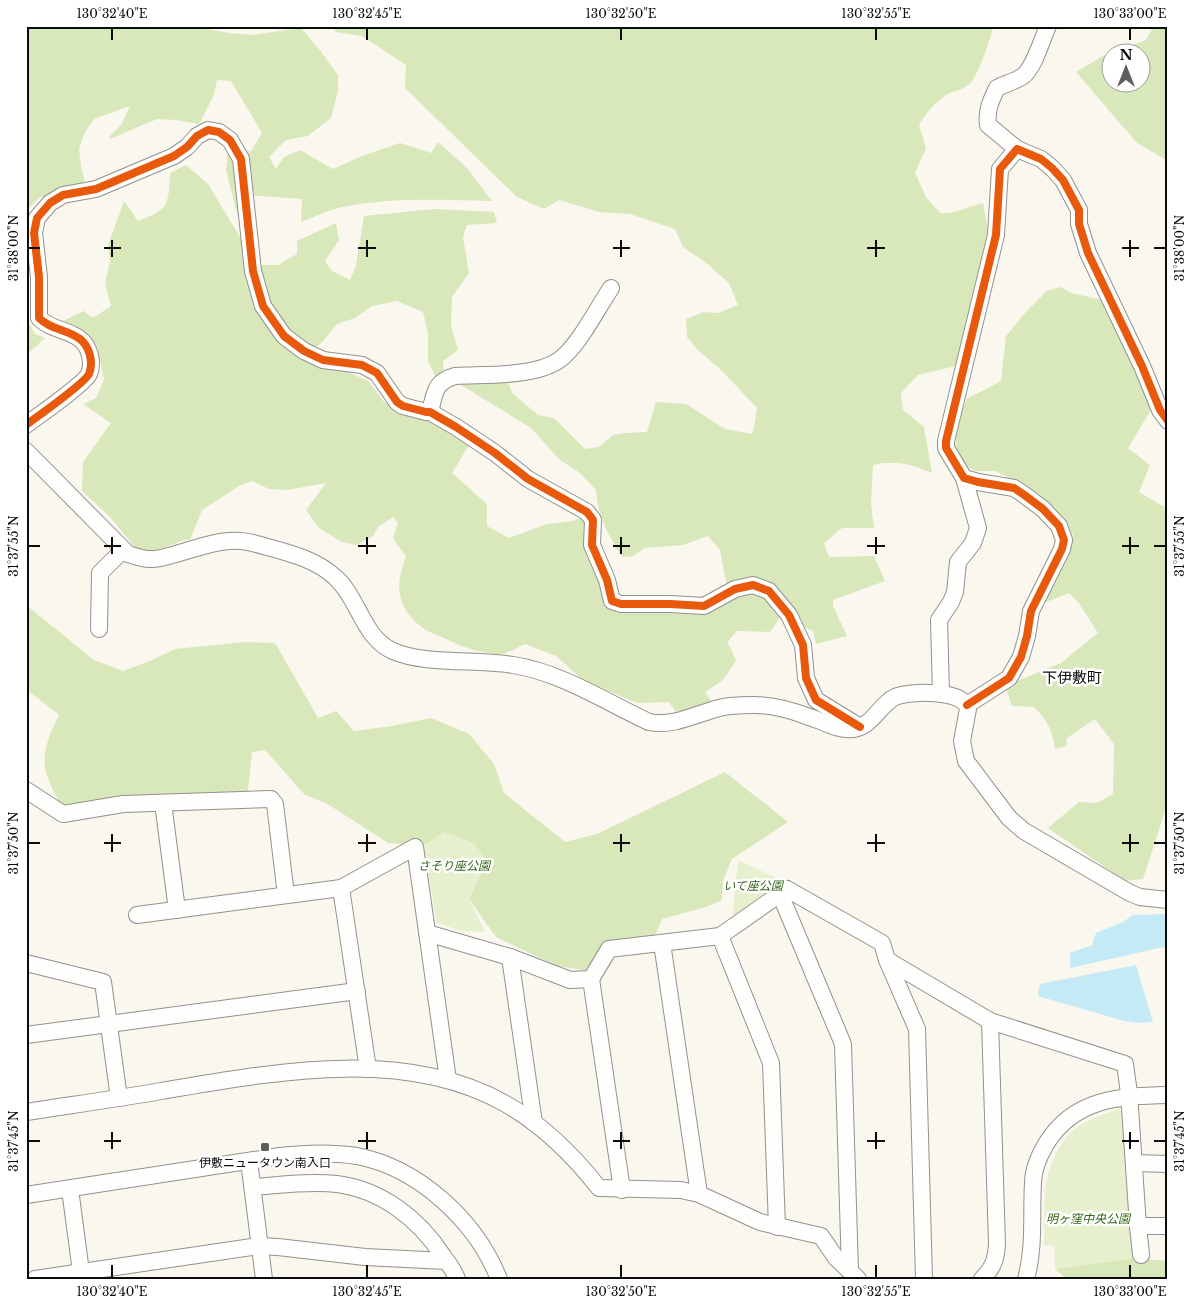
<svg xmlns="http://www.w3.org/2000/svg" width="1194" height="1305" font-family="'Libre Baskerville','Noto Sans JP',serif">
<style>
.green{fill:#e6f0ce}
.forest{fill:#d8e8bb;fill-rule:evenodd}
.water{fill:#c4eaf5}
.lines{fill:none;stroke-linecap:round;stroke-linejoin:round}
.minor-casing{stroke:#93918e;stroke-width:18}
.minor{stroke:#fefefd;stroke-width:16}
.cycleway-casing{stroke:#fff;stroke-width:11}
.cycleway{stroke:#e8590c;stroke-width:8}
.ticks{fill:none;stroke:#0b0b0b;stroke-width:2}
.poi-dot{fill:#5f5e5b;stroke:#fff;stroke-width:2}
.labels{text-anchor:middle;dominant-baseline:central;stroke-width:5;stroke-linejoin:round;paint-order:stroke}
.park-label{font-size:12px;font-style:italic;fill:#33651a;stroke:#fff}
.poi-label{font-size:12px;fill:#0b0b0b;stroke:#fff}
.quarter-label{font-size:15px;fill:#0b0b0b;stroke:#fff}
.neatline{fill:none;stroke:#0b0b0b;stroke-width:2}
.ticks-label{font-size:12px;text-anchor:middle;fill:#0b0b0b}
</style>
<rect width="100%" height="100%" fill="#faf7ef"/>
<g class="green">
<path d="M444 832 474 843 487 862 469 899 485 932 462 931 437 923 423 846Z"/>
<path d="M738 860 785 882 732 922Z"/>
<path d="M1119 1109 1125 1113 1135 1258 1055 1269 1054 1246 1044 1245C1045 1226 1043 1205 1046 1186 1048 1167 1060 1140 1076 1128 1089 1119 1104 1114 1119 1109Z"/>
</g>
<g class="forest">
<path d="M26 26H192L229 33 253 35 301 28 319 49 338 75V91L331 118 308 136 286 140 269 157 276 169 284 157 300 150 333 169 362 156 400 143 431 153 438 142 467 168 492 201C441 200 388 197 338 208 325 211 313 218 301 222L302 199 249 195 238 217 226 170 228 152 251 151 262 133 231 81 217 80 214 95 199 124 176 120 157 119 110 139V136L121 125 130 106 94 119 85 132 79 148 81 167 85 181 59 194 40 197 26 211Z"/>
<path d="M333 26H993C991 39 977 80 967 86 961 90 954 91 948 94 935 102 927 112 919 125L926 148 915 173 926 197 940 213H951L983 203 988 229 972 317 956 366 918 375 901 393 903 410 924 427 932 473C910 464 897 460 873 465L871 504 874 528H842L824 543 829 557 874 556 885 581 833 600V606L847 636 816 644 813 631 802 626 786 608 770 632 737 631 727 642 732 651 736 661 723 680 705 692 713 704 676 712 669 702 637 703 584 681 556 656 525 644C518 647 507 654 500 654 482 654 463 647 448 640 440 636 430 633 423 628 397 609 394 585 406 557L393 538 398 523 393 517 378 527 373 536 356 545 342 542 319 528 306 510 326 483 288 490 269 489 252 481 239 486 202 510 190 540 187 539 155 551 137 550 110 517 82 491 83 462 111 423 83 404 96 398 104 380 97 346 84 333 54 325 84 311 93 318 111 306 105 283 110 262 108 245 124 201 138 221C170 209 168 205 170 173L186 165 208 184 257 265H278L297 254V241L336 223 339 240 325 261 332 271 350 280 356 266 364 216 434 209 494 212 497 223 467 225 463 237 469 273 452 297 451 326 458 350 443 361 444 376H435L428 361V333L423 312 397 301 372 306 355 318 337 324 323 341 308 354 368 381 384 402 474 437 452 473 487 504V526L509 538 547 524 573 521 587 515 609 607 706 608 727 587 720 550 708 536 683 545 645 548 633 556 623 557C609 539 597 513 596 490L580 473 560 460 531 428 456 382 505 376 513 394 538 415 554 418 585 449 599 447 613 435 627 433 647 432 656 402 686 404 725 429 752 434 754 427 757 408 723 372 699 351 687 337 686 319 704 312 718 313 738 305 729 283 705 262 683 247 675 229 630 214 599 212 559 200 544 209 517 197 405 88 406 65 362 36 336 32Z"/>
<path d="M1153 26H1168V161L1137 143 1076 72 1103 56 1146 40 1153 28ZM1142 52V82H1112V52Z"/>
<path d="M1060 287 1071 293 1103 300 1131 357 1151 410 1128 448 1150 465 1139 492 1168 509V802L1143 879 1125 881 1048 828 1079 802 1097 803 1113 794 1114 744 1095 719 1067 738 1066 746 1055 749C1052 730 1048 721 1034 707L1012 706 1005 686 1061 663 1098 633 1078 602 1069 593 1041 604 1072 542 1073 535 1057 514 1036 494 996 471H975L963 464 956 448 955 428 967 399 1001 381 1006 336 1023 315 1047 291Z"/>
<path d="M26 318 35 334 45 338 26 355Z"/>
<path d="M26 605 94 660 123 671 150 661 175 649 245 642 275 643 318 718 336 711 354 731 392 726 431 718 469 734 494 764 504 793 565 842 597 834 725 772 788 822 732 859 723 881 722 900 706 907 662 919 652 942 624 940 590 971 557 966 496 937 469 899 487 862 474 843 444 832 423 846 388 843 326 803 305 795 265 750 252 752 248 791 124 801 63 810C58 799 46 779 45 767 43 748 51 731 59 715L26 689Z"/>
<path d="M1135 1258 1168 1261V1279H1067L1055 1269Z"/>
</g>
<g class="water">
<path d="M1168 914V946L1070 968V953L1092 945 1096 933 1123 922 1133 915Z"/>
<path d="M1136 965 1153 1022 1139 1023 1124 1021 1038 996 1040 984Z"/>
</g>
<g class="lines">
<defs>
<g id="minor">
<path d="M1017 149 988 125C986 111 991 100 997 88 1005 84 1016 81 1023 76 1034 68 1042 39 1048 26"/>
<path d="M430 412C435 393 434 382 455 376 486 374 539 378 563 357 581 341 597 309 611 288"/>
<path d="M26 425C38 416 84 384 89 374 94 362 89 346 80 339 67 329 51 330 39 318V277L34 233 37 218 50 203 63 195 96 189 174 156 187 147 197 136 208 130 219 132 230 140 241 159 253 271 263 306 284 336 304 351 323 360 362 365 377 373 397 402 403 406 426 412H430L456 427 495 453 528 479 587 512 593 520 592 545 607 580 612 601 621 604H670L704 606 735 589 753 585 769 591 789 615 803 645 806 678 816 700 860 727"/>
<path d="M26 451 128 554C135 556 142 559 150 559 158 560 167 556 176 554 201 547 227 536 253 543 281 551 314 557 336 578 359 599 363 638 393 651 424 665 478 659 513 665 560 672 606 702 649 722 673 727 696 714 719 708 730 705 742 705 754 705 773 705 791 710 809 717 823 721 838 731 853 729 873 726 879 705 895 697 909 691 964 689 968 709L962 741 966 761 1009 818 1024 831 1130 893 1140 897 1168 900"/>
<path d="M99 629 100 573 123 550"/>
<path d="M941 694 939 620 951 602 955 592 958 562 973 543 978 528 964 478"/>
<path d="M967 705 1009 678 1021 657 1027 636 1031 611 1062 549 1064 540 1059 526 1043 509 1023 494 1014 488 978 482 964 478 946 448V441L996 235 1000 169 1017 149 1041 159 1052 168 1063 180 1079 210V224L1088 253 1142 366 1160 410 1168 421"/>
<path d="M26 790 63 814 123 804 271 799 275 804 286 895"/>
<path d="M163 803 177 910"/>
<path d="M341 888 368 1069"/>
<path d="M780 894 843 1044 850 1271"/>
<path d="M137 915 341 888 415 847 448 1080"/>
<path d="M427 933 510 957 570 980 591 979 609 949 720 936 787 889 882 943 887 960 990 1021 1125 1064 1129 1093 1138 1226H1168"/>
<path d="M720 936 771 1063 777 1227"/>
<path d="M662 943 699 1194"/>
<path d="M510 957 534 1123"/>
<path d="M887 960 917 1029 924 1279"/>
<path d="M26 963 103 982 119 1098"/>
<path d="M591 979 622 1190"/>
<path d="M26 1035 357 991"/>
<path d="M26 1112C71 1105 116 1099 161 1091 270 1073 402 1046 504 1103 542 1124 573 1155 599 1188L681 1190 699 1194 760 1222 821 1236 836 1258 858 1279"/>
<path d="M249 1161 264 1279"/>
<path d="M1134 1163 1168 1164"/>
<path d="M253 1187C280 1185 310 1181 337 1184 382 1190 419 1219 443 1256 448 1263 454 1270 457 1279"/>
<path d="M70 1189 81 1272"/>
<path d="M26 1195 280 1156C306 1153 331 1152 357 1156 419 1168 476 1221 499 1279"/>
<path d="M1138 1226 1141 1255"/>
<path d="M35 1279 258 1246 278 1247 365 1257 446 1261"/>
<path d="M982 1279C993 1268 996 1260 997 1244L990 1021"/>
<path d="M1026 1279C1035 1246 1031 1216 1033 1183 1033 1169 1039 1156 1046 1144 1074 1098 1120 1096 1168 1095"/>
</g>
</defs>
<use href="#minor" class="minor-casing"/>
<use href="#minor" class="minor"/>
<defs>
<g id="cycleway">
<path d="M26 425C38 416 84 384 89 374 94 362 89 346 80 339 67 329 51 330 39 318V277L34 233 37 218 50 203 63 195 96 189 174 156 187 147 197 136 208 130 219 132 230 140 241 159 253 271 263 306 284 336 304 351 323 360 362 365 377 373 397 402 403 406 426 412H430L456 427 495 453 528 479 587 512 593 520 592 545 607 580 612 601 621 604H670L704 606 735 589 753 585 769 591 789 615 803 645 806 678 816 700 860 727"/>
<path d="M967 705 1009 678 1021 657 1027 636 1031 611 1062 549 1064 540 1059 526 1043 509 1023 494 1014 488 978 482 964 478 946 448V441L996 235 1000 169 1017 149 1041 159 1052 168 1063 180 1079 210V224L1088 253 1142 366 1160 410 1168 421"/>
</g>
</defs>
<use href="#cycleway" class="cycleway-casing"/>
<use href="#cycleway" class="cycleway"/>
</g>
<path class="ticks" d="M112 28V40M367 28V40M621 28V40M876 28V40M1130 28V40M112 240V257M367 240V257M621 240V257M876 240V257M1130 240V257M28 248H40M104 248H121M358 248H376M613 248H630M867 248H885M1122 248H1139M1154 248H1166M112 537V554M367 537V554M621 537V554M876 537V554M1130 537V554M28 546H40M104 546H121M358 546H376M613 546H630M867 546H885M1122 546H1139M1154 546H1166M112 834V852M367 834V852M621 834V852M876 834V852M1130 834V852M28 843H40M104 843H121M358 843H376M613 843H630M867 843H885M1122 843H1139M1154 843H1166M112 1132V1149M367 1132V1149M621 1132V1149M876 1132V1149M1130 1132V1149M28 1141H40M104 1141H121M358 1141H376M613 1141H630M867 1141H885M1122 1141H1139M1154 1141H1166M112 1265V1278M367 1265V1278M621 1265V1278M876 1265V1278M1130 1265V1278"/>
<rect class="poi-dot" x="260" y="1142" width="10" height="10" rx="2.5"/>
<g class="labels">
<g class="park-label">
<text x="454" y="865">さそり座公園</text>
<text x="753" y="885">いて座公園</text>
<text x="1088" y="1218">明ヶ窪中央公園</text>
</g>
<g class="poi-label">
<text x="265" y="1162">伊敷ニュータウン南入口</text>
</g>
<g class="quarter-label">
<text x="1072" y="677">下伊敷町</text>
</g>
</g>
<rect width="1194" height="1305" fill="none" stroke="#ffffff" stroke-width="55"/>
<g transform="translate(1126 68)"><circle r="24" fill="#ffffff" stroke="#9d9d9d"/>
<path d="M0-4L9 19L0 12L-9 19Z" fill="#5f5e5b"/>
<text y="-8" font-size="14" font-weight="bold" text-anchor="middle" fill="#0b0b0b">N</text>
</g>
<rect x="28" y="28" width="1138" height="1250" class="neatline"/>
<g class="ticks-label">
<text x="112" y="18">130°32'40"E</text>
<text x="367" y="18">130°32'45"E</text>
<text x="621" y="18">130°32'50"E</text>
<text x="876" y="18">130°32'55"E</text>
<text x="1130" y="18">130°33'00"E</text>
<text transform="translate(14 248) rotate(-90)" y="4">31°38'00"N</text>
<text transform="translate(1180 248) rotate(-90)" y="4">31°38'00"N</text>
<text transform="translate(14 546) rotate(-90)" y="4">31°37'55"N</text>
<text transform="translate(1180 546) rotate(-90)" y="4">31°37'55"N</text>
<text transform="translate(14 843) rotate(-90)" y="4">31°37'50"N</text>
<text transform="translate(1180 843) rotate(-90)" y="4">31°37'50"N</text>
<text transform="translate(14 1141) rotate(-90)" y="4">31°37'45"N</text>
<text transform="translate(1180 1141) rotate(-90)" y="4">31°37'45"N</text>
<text x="112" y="1296">130°32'40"E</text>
<text x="367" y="1296">130°32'45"E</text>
<text x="621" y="1296">130°32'50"E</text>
<text x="876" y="1296">130°32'55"E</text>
<text x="1130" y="1296">130°33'00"E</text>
</g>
</svg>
